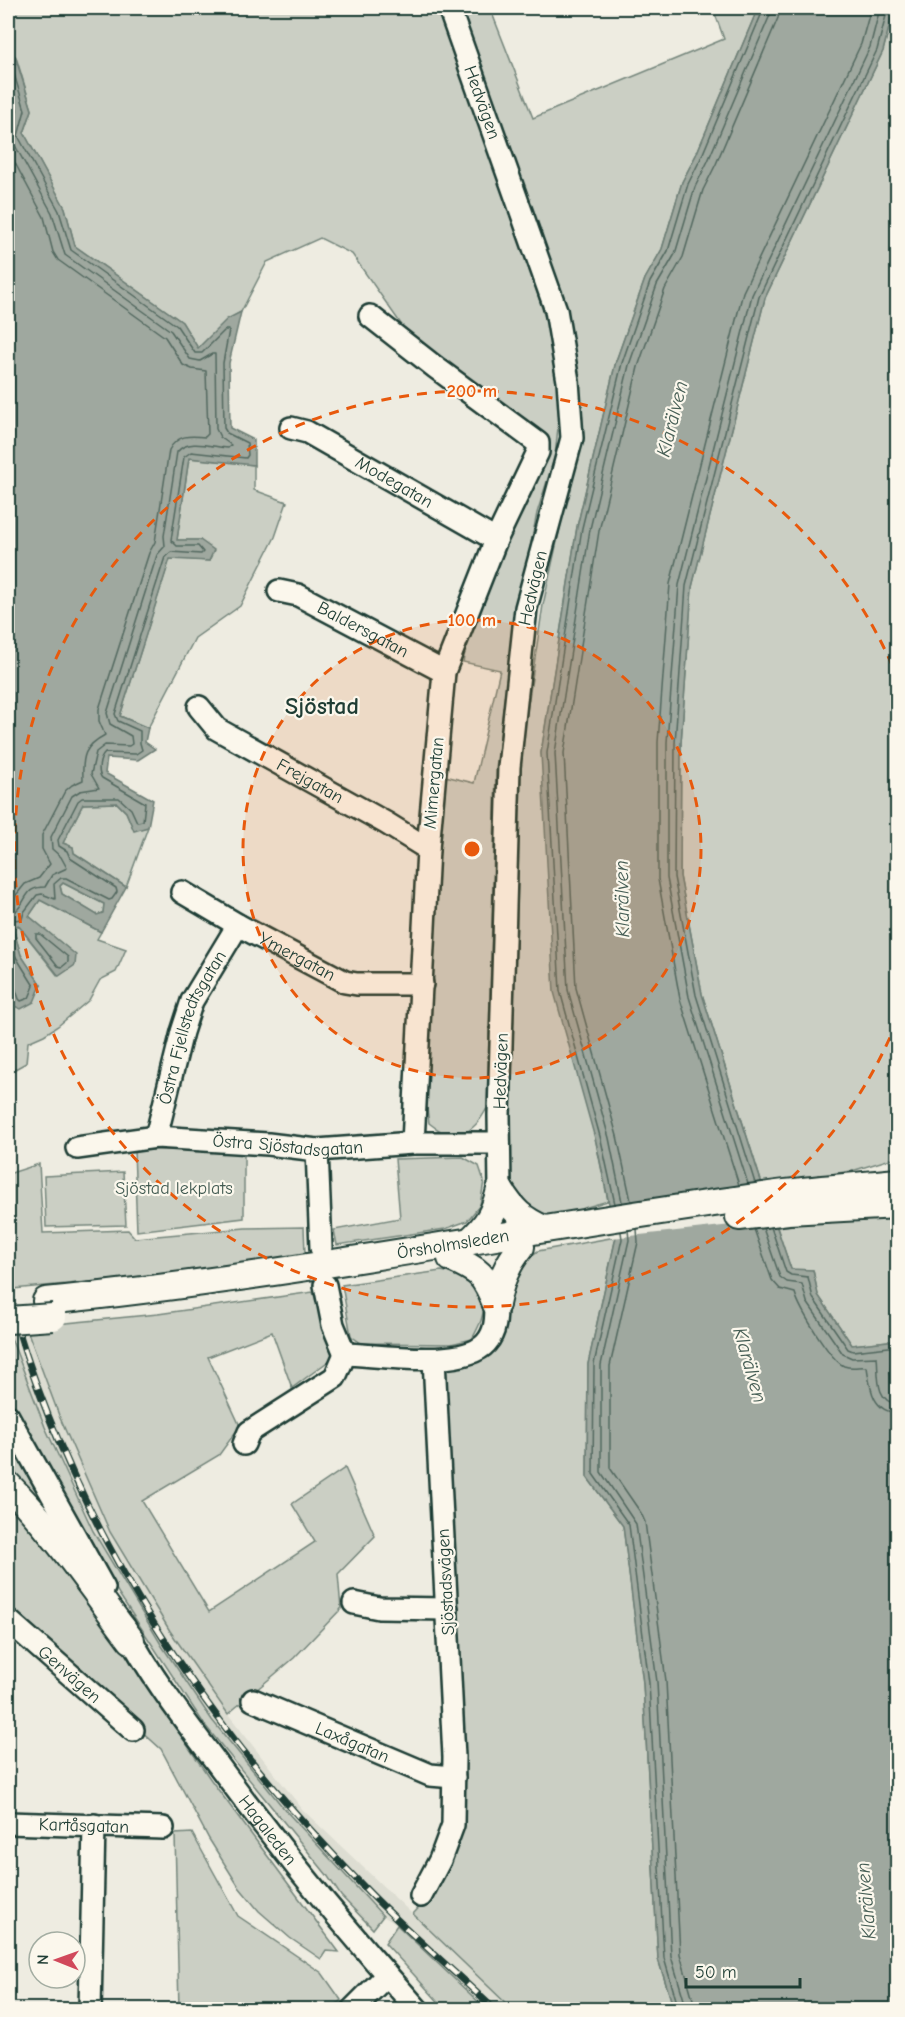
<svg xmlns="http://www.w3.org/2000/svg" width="905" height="2017" font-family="'Comic Neue',sans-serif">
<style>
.built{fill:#ddddd2}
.green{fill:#cbcfc4;stroke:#75867c;stroke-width:1.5}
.water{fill:#9fa89f;stroke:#6c7d74;stroke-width:1.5;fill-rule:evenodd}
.pier{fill:#eeece1}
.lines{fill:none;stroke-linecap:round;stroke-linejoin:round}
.shore{stroke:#52685f;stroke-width:1.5}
.minor-casing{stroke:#1f3d34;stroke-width:26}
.major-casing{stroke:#1f3d34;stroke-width:30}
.minor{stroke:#fbf7ec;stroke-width:21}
.major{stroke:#fbf7ec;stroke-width:26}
.rail-casing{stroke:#1f3d34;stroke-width:7}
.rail{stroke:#fbf7ec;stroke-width:4.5;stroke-dasharray:14;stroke-linecap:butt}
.major-bridge-casing{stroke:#1f3d34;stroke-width:30;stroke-linecap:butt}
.major-bridge{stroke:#fbf7ec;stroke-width:26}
.ring{fill:none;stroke:#e8590c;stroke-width:3;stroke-dasharray:10 8}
.labels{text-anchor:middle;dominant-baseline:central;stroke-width:4.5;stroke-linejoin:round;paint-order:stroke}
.street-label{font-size:18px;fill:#1f3d34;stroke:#fbf7ec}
.park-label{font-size:18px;fill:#415a51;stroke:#fbf7ec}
.water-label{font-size:20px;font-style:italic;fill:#455d54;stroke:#fbf7ec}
.district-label{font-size:24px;font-weight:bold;fill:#1f3d34;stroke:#fbf7ec}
.centre{fill:#e8590c;stroke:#fbf7ec;stroke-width:3}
.ring-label{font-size:18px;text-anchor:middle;font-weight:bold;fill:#e8590c;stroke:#fbf7ec;stroke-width:4.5;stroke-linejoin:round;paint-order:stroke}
</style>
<rect width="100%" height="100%" fill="#eeece1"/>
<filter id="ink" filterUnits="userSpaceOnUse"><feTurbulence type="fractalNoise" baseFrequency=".0167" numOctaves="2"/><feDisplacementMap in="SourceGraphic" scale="12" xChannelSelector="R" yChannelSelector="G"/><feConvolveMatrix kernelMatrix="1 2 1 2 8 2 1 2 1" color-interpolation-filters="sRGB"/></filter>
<g filter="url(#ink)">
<path class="built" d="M26 1327 60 1418 110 1532 170 1631 228 1714 303 1810 512 2009H486L397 1925 383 1916 286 1811 212 1720 162 1646 93 1531 45 1427 8 1330Z"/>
<g class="green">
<path d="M8 8H438L506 194 558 359 561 399 555 456 537 513 511 645 496 769 487 1108C473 1135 454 1144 429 1123L426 1102 441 775 474 783 500 670 463 662 472 617 547 443 408 334 352 254 320 238 267 262 241 312 227 320 198 349 182 322 75 246 65 208 24 133 32 110 16 57 8 50Z"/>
<path d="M459 8H490L533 118 724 39 713 8H758L696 155 682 182 662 249 645 279 616 361 577 527 541 753 596 1142 608 1201 587 1207 558 1220 538 1218 510 1187V1142L522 745 543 605 577 451 557 287 522 179Z"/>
<path d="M894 8H897V1157L852 1171 762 1184 702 994 680 876 681 743 692 587 765 298 883 51Z"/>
<path d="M189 458 254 465V490L287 502 275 537 240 606 195 638 148 728 120 716 170 558 209 561 200 540H177Z"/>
<path d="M117 803 126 812 134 830 148 827 126 887 74 853 73 847 63 843 83 804Z"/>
<path d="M63 883 104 904 103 913 97 915 62 894 60 886Z"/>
<path d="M40 900 101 932 97 939 126 949 116 972 100 980 89 1000 58 1026 44 1035 28 1042 26 1063 8 1073V978L14 1006 41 985 21 955 13 928 18 925 58 976 75 955 29 916Z"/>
<path d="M134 1150H244V1218L137 1231Z"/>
<path d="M463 1157 479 1166 484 1181 480 1205 467 1221 445 1229 337 1245 334 1230 400 1218 395 1159Z"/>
<path d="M39 1164 43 1233 128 1230 135 1238 245 1228 304 1227 305 1254 142 1277 13 1289 8 1270V1174Z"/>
<path d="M123 1172 126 1225 46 1227 44 1176Z"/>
<path d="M897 1215V1340L852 1345 818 1295 813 1270H791L777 1227 869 1216Z"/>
<path d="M616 1237 588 1364 587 1477 623 1526 643 1683 658 1959 674 2009H512L413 1914 433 1893 459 1827 444 1367 487 1354 505 1326 511 1286 520 1264 538 1251Z"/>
<path d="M441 1271 466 1276C486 1303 489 1309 472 1339L451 1344 361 1343 351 1336 342 1285Z"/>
<path d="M313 1292 334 1357 292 1388 272 1332 208 1357 240 1426 219 1455 142 1501 209 1612 315 1542 292 1504 345 1468 375 1536 338 1574 341 1609 294 1658 228 1714 170 1631 110 1532 60 1418 26 1327 158 1314Z"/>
<path d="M8 1330 45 1427 93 1531 162 1646 212 1720 286 1811 383 1916 373 1929 341 1896 327 1875 204 1724 119 1594 32 1441 8 1402Z"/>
<path d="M8 1429 66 1535 8 1474Z"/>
<path d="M8 1499 88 1599 211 1780 339 1952 326 1951 321 1959 290 1938 259 1911 239 1887 209 1839 161 1749 8 1611Z"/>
<path d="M192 1833 238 1916 322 1973 341 2000 332 2009H179L175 1834Z"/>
<path d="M397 1925 486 2009H445L385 1943Z"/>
</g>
<g class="water">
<path d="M758 8H894L883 51 765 298 692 587 681 743 680 876 702 994 758 1172 791 1269 813 1270 818 1295 852 1345 897 1340V1360L891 1363 890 1373 898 1401 897 2009H674L658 1959 643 1683 623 1526 587 1477 588 1364 616 1237 596 1142 554 992 541 753 577 527 616 361 645 279 662 249 682 182 696 155Z"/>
<path d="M8 50 15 56 32 110 24 133 65 208 75 246 182 322 198 348 227 319 241 312 229 363 230 428 254 440V465L189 458 177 540H200L214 550 209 561 170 559 120 716 148 728 145 742 155 749 138 760 107 758 105 773 153 800 148 827 134 831 126 812 117 803 83 804 63 843 73 847 74 853 126 887 101 932 40 900 29 916 76 955 75 965 59 976 18 925 13 928 21 955 41 985 34 1002 21 1009 14 1006 8 978ZM63 883 104 904 103 913 97 915 62 894 60 886Z"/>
</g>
<path class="pier" d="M765 1184 778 1220 612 1238 606 1207Z"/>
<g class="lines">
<g class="shore">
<path d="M8 57 10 61 25 110 18 136 59 211 71 250 177 326 195 353H202L225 330H229L223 363 224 428 227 433 247 443 248 455 246 458 191 452 184 457 171 540 177 546H198L203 552 201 554 171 552 165 557 115 714 118 721 140 731V743L142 750 136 754 105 753C99 759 97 772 102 778L145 803 143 821 137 822 131 809 119 798H82L78 801 58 840 59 846 67 851 70 858 116 888 117 892 112 899 109 900 66 878H61L54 884 55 899 42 894 37 895 24 912 22 919 14 920 8 926"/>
<path d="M8 77 17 110 11 131V138L52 213 65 255 171 331 190 359 200 361 212 354H215L216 429 220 437 231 445 228 448C212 447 188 438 177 452L164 536 165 546 157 555 107 713 110 724 131 736 132 744 129 746 105 745 96 752 91 774 99 788 80 791 72 796 51 837 52 849 61 857 67 868 52 875 45 887C24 887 28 900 16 911 14 913 10 914 8 915"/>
<path d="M8 150 44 217 53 252 58 260 165 337 183 365 192 369 206 371 208 434 205 437C189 435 177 435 169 450L155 542 149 553 99 709V721L105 735C84 746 82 756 83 780L72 785 65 791 42 835V849L50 864 39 878 25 884 8 905"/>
<path d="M8 932 16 957 34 986 29 998 21 1001 19 999 15 987 8 984"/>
<path d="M36 934H40L68 957V962L62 967 58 966 36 938Z"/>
<path d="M755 1183 696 995 674 877 675 743 686 586 759 297 877 50 888 8"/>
<path d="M748 1184 689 997 667 878V742L679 585 752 295 870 47 880 8"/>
<path d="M739 1185 680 999 658 879V742L670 584 743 292 861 44 871 8"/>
<path d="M631 1201 617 1136 576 988 564 753 599 531 638 367 665 289 683 257 703 190 716 164 778 18 780 8"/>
<path d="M622 1202 609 1138 568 990 555 753 590 529 629 365 657 285 675 254 695 187 708 161 770 15 771 8"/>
<path d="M615 1204 601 1140 560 991 547 753 582 528 622 363 650 282 668 251 688 184 701 158 764 8"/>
<path d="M771 1227 786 1272 791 1275 808 1277 813 1298 848 1349 853 1351 898 1346"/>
<path d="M763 1228 780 1277 787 1282 802 1284 807 1302 843 1354 852 1358 877 1357C879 1373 874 1402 898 1404"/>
<path d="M637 1229 638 1242 610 1366V1468L641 1513 645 1522 666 1681 680 1954 696 2010"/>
<path d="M754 1229 772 1280 780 1289 795 1293C799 1308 830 1360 844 1366 852 1369 860 1366 867 1367 870 1387 872 1412 898 1413"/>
<path d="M628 1230 629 1240 601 1365V1472L636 1524 657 1682 671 1956 687 2010"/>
<path d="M621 1232 622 1239 594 1364 593 1474 629 1525 649 1683 664 1958 679 2010"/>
</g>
<defs>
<g id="minor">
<path id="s1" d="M449 8 556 310 568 381 572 438 526 608 509 767 499 1115 500 1190"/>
<path d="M370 316 435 367 538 443V452L496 540 444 672 428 849 413 1143"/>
<path id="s2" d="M291 428 307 432 496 540"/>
<path id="s3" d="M279 591 298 595 444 672"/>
<path id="s4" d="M199 707 217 729 386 823 428 849"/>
<path id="s5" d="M182 892 238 925 345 982 357 984H422"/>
<path id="s6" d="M156 1137 182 1032 192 1001 238 925"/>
<path id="s7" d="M77 1148 156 1137 268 1144 317 1150 413 1143H499"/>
<path d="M317 1150 321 1248"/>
<path d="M325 1285 333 1325 345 1354"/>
<path d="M345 1354C379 1355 463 1369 486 1343 496 1332 496 1318 496 1304"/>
<path d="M8 1416 104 1588"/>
<path d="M244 1444 249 1432 335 1377 345 1354"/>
<path d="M354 1603 379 1608 447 1609"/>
<path id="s8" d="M8 1620 133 1730"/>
<path id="s9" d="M124 1626C150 1676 185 1721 219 1766 281 1850 348 1932 418 2010"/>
<path id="s10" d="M253 1700 430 1775 454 1777"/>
<path id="s11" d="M8 1823 163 1828"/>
<path d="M421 1896 440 1860 453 1825 454 1757 434 1359"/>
<path d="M90 2010 94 1825"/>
<path d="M352 2010 387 1975"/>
</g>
<g id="major">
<path d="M500 1190C513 1211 522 1219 544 1229"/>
<path d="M739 1217 788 1211 898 1205"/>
<path d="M470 1241C488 1224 494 1214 500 1190"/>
<path d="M451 1258C480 1271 484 1274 496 1304"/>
<path id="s12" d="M46 1301C293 1276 538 1226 785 1193 822 1188 860 1186 898 1182"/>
<path d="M496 1304C501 1280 506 1266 521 1247"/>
<path d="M8 1485C54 1531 92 1588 131 1640"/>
</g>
</defs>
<use href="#minor" class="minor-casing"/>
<use href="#major" class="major-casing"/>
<use href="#minor" class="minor"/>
<use href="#major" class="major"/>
<defs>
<path id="rail" d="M8 1295C51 1452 128 1598 225 1727 267 1783 314 1835 362 1885 404 1929 451 1968 495 2010"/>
</defs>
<use href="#rail" class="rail-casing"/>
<use href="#rail" class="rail"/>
<defs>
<path id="major-bridge" d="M8 1320 53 1317"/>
</defs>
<use href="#major-bridge" class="major-bridge-casing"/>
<use href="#major-bridge" class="major-bridge"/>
</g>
</g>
<circle cx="472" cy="849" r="229" fill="#e8590c" fill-opacity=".12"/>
<g class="ring">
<circle cx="472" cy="849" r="229"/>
<path d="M897 1021A458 458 0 1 1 897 677"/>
</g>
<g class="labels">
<g class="street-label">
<text stroke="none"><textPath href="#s1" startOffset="100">Hedvägen</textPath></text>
<text stroke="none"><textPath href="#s2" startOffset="117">Modegatan</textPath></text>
<text transform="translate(533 588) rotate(-77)">Hedvägen</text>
<text stroke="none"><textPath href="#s3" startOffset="93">Baldersgatan</textPath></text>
<text stroke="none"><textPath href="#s4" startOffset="135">Frejgatan</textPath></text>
<text transform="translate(434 783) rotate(-85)">Mimergatan</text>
<text stroke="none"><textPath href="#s5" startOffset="132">Ymergatan</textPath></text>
<text stroke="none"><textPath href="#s6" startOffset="116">Östra Fjellstedtsgatan</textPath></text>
<text transform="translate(501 1071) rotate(-88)">Hedvägen</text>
<text stroke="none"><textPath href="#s7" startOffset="212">Östra Sjöstadsgatan</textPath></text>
<text stroke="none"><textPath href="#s12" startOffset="411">Örsholmsleden</textPath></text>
<text transform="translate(446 1582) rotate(-93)">Sjöstadsvägen</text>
<text stroke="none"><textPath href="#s8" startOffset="82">Genvägen</textPath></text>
<text stroke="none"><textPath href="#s10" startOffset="108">Laxågatan</textPath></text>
<text stroke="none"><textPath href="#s11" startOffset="76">Kartåsgatan</textPath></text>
<text stroke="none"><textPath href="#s9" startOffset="250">Hagaleden</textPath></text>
</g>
<g class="park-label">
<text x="174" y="1188">Sjöstad lekplats</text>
</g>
<g class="water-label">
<text transform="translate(672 419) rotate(-76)">Klarälven</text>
<text transform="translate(622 899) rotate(-91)">Klarälven</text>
<text transform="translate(750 1365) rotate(74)">Klarälven</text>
<text transform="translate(866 1901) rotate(-95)">Klarälven</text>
</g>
<g class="district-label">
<text x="322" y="706">Sjöstad</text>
</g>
</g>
<circle cx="472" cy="849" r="9" class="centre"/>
<g class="ring-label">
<text x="472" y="397">200 m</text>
<text x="472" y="626">100 m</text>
</g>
<rect width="905" height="2017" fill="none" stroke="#fbf7ec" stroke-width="30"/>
<rect x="15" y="15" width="875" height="1987" fill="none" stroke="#1f3d34" stroke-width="2" filter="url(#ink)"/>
<g transform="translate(57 1960) rotate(271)"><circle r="28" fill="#fbf7ec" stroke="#a3ada2" stroke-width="1.5"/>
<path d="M0-4.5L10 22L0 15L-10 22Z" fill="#d1495b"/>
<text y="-9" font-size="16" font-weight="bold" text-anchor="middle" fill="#1f3d34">N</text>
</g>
<path d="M686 1978v9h114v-9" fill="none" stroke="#1f3d34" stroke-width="3"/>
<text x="695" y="1978" font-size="18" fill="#1f3d34" stroke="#fbf7ec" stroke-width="4.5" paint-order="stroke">50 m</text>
</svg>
